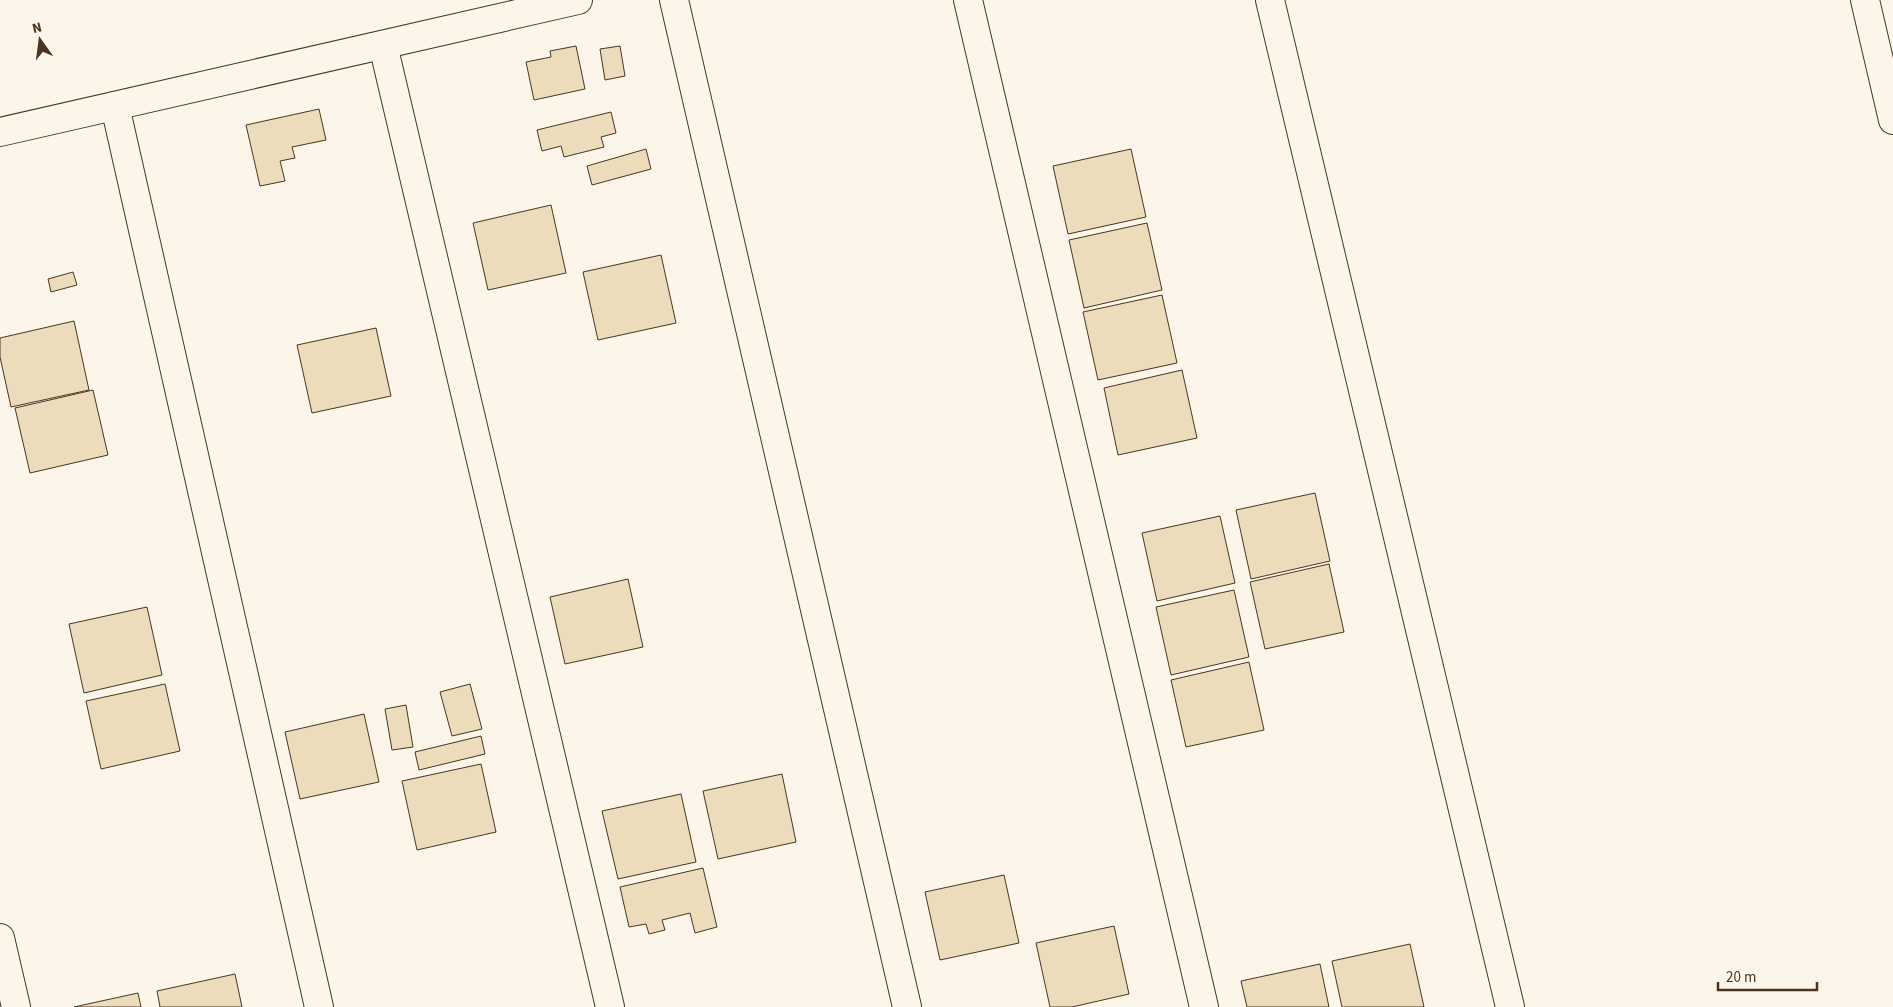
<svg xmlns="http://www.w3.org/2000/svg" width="1893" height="1007" font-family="'Source Sans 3',sans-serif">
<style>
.building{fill:#ecdcbc;stroke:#4a3520}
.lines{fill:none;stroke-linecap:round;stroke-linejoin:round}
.street-casing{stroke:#4a3520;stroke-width:30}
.secondary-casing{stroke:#4a3520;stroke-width:30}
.street{stroke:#fbf6e9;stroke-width:28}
.secondary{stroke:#fbf6e9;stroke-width:28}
</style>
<rect width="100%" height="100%" fill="#fbf6e9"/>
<g class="building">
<path d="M576 46 585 89 534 100 526 62 551 57 550 51Z"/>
<path d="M620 46 625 76 605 80 600 49Z"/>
<path d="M319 109 326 140 292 147 295 158 280 161 285 181 260 186 246 125Z"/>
<path d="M611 112 616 133 601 137 604 147 564 157 561 146 542 151 537 130Z"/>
<path d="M646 149 651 169 592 185 587 166Z"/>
<path d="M1131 149 1146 217 1068 234 1053 166Z"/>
<path d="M551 205 566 273 488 290 473 223Z"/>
<path d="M1147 223 1162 290 1084 308 1069 240Z"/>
<path d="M661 255 676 323 598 340 583 272Z"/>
<path d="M73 272 77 285 51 292 48 279Z"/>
<path d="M1162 295 1177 363 1098 380 1083 312Z"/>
<path d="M74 321 89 390 11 407 0 357V338Z"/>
<path d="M376 328 391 396 312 413 297 345Z"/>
<path d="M1182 370 1197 438 1118 455 1104 388Z"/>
<path d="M93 390 108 455 30 473 15 408Z"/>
<path d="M1315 493 1330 561 1251 579 1236 510Z"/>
<path d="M1220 516 1235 583 1157 601 1142 533Z"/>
<path d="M1329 564 1344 632 1265 649 1250 582Z"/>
<path d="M628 579 643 647 565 664 550 597Z"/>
<path d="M1234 590 1249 657 1171 675 1156 607Z"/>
<path d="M147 607 162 675 84 693 69 624Z"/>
<path d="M1249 662 1264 730 1186 747 1171 680Z"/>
<path d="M165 684 180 751 101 769 86 701Z"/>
<path d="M470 684 482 729 452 736 440 692Z"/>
<path d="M406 705 413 747 392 750 385 709Z"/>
<path d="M364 714 379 782 300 799 285 732Z"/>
<path d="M481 736 485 754 419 770 415 752Z"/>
<path d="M481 764 496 832 417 850 402 781Z"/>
<path d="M782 774 796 842 718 859 703 791Z"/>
<path d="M681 794 696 862 618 879 602 811Z"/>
<path d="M703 868 717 927 695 933 690 913 662 920 665 930 649 934 646 924 629 927 620 887Z"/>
<path d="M1004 875 1019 943 940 960 925 892Z"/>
<path d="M1114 926 1129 994 1072 1007H1050L1036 943Z"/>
<path d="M1410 944 1424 1007H1342L1332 961Z"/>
<path d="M1320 964 1329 1007H1247L1241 981Z"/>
<path d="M235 974 242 1007H160L157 991Z"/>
<path d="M138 993 141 1007H74Z"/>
</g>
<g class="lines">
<defs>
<g id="street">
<path d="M674 0 907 1007"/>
<path d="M968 0 1204 1007"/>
<path d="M1270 0 1510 1007"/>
<path d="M383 45 610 1007"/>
<path d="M115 106 319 1007"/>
<path d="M0 132 578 0"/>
<path d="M0 938 16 1007"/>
</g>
<path id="secondary" d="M1865 0 1893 120"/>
</defs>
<use href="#street" class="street-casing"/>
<use href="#secondary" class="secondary-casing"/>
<use href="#street" class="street"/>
<use href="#secondary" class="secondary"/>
</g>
<g transform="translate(40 40) rotate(346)" stroke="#fbf6e9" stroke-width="4" paint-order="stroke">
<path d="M0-4L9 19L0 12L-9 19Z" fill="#4a3520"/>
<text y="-8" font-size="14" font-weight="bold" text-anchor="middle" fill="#4a3520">N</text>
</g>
<path d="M1718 982v8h99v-8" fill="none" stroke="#4a3520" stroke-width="2.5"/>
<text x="1726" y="982" font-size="15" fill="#4a3520" stroke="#fbf6e9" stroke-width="4" paint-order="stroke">20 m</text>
</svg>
